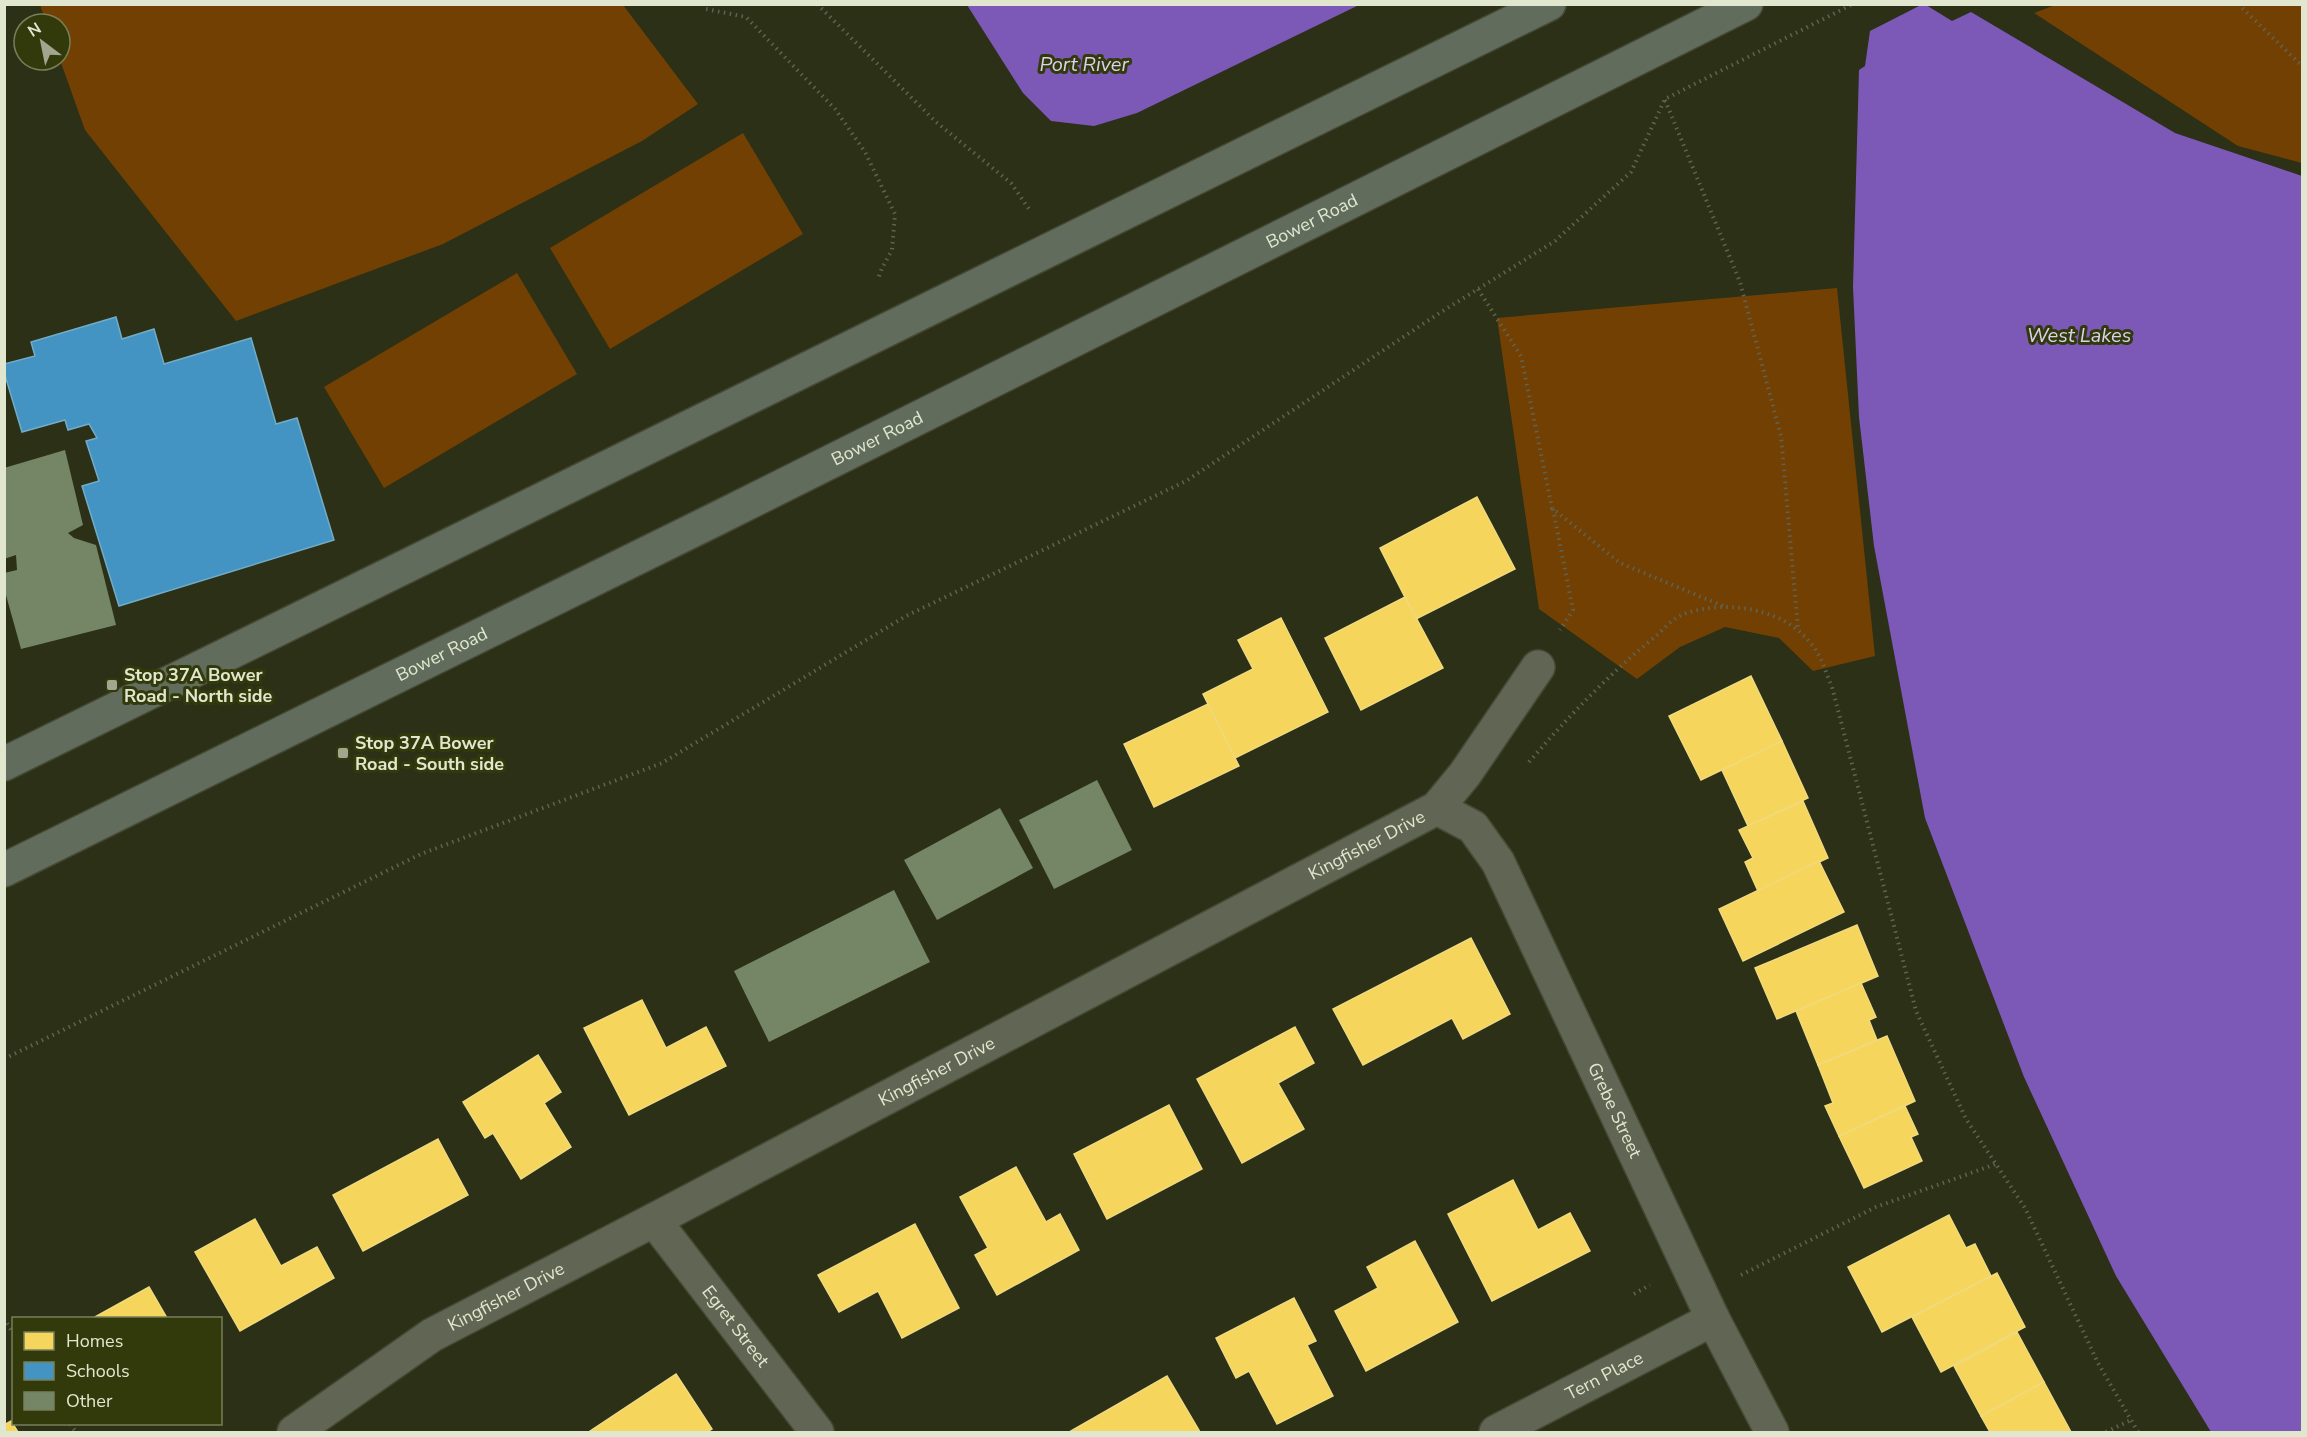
<svg xmlns="http://www.w3.org/2000/svg" width="2307" height="1437" font-family="'Nunito Sans',sans-serif">
<style>
.green{fill:#734003}
.water{fill:#7c59b7}
.homes{fill:#f6d55c;stroke:#f0da7e;stroke-width:1.5}
.schools{fill:#4393c3;stroke:#72acc6;stroke-width:1.5}
.building{fill:#748665}
.lines{fill:none;stroke-linecap:round;stroke-linejoin:round}
.minor-casing{stroke:#454935;stroke-width:36}
.major-casing{stroke:#454935;stroke-width:36}
.path{stroke:#606352;stroke-width:4;stroke-dasharray:1.5 4.5;stroke-linecap:butt}
.minor{stroke:#616553;stroke-width:33}
.major{stroke:#616c5c;stroke-width:33}
.poi-dot{fill:#a1a78e;stroke:#323a0b;stroke-width:2}
.labels{text-anchor:middle;dominant-baseline:central;stroke-width:6;stroke-linejoin:round;paint-order:stroke}
.street-label{font-size:18px;fill:#e1e7ce;stroke:#323a0b}
.poi-label{font-size:18px;font-weight:bold;fill:#e1e7ce;stroke:#323a0b;text-anchor:start}
.water-label{font-size:20px;font-style:italic;fill:#d9d1ed;stroke:#323a0b}
</style>
<rect width="100%" height="100%" fill="#2b3016"/>
<g class="green">
<path d="M2058 4 2302 5V163L2238 146 2034 13Z"/>
<path d="M40 5H623L698 104 642 141 443 244 236 321 85 130 60 60V24H47Z"/>
<path d="M743 133 803 234 610 349 550 248Z"/>
<path d="M517 273 577 374 384 488 324 387Z"/>
<path d="M1837 288 1875 656 1813 671 1779 638 1725 627 1680 647 1637 679 1539 609 1497 318Z"/>
</g>
<g class="water">
<path d="M967 5H1359L1137 113 1094 126 1051 121 1023 93Z"/>
<path d="M1921 5H1926L1952 21 1971 12 2175 133 2302 176V1432H2211L2116 1276 2024 1077 1925 818 1874 546 1859 417 1853 287 1859 70 1865 66 1870 31Z"/>
</g>
<g class="homes">
<path d="M1477 497 1515 569 1416 619 1380 548Z"/>
<path d="M1405 597 1443 668 1361 710 1325 638Z"/>
<path d="M1281 618 1328 712 1235 758 1203 694 1253 669 1238 640Z"/>
<path d="M1751 676 1782 741 1701 780 1669 716Z"/>
<path d="M1208 704 1239 766 1154 807 1124 744Z"/>
<path d="M1782 741 1808 798 1748 826 1722 770Z"/>
<path d="M1803 801 1828 858 1758 891 1745 862 1753 858 1739 830Z"/>
<path d="M1819 861 1844 912 1743 961 1719 909Z"/>
<path d="M1857 925 1878 976 1777 1019 1755 968Z"/>
<path d="M1471 938 1510 1014 1463 1039 1452 1018 1363 1065 1333 1009Z"/>
<path d="M1861 983 1876 1017 1869 1020 1877 1040 1818 1065 1796 1011Z"/>
<path d="M642 1000 666 1048 706 1027 726 1066 629 1115 584 1028Z"/>
<path d="M1295 1027 1314 1063 1278 1083 1304 1129 1242 1163 1197 1079Z"/>
<path d="M1887 1036 1915 1101 1839 1136 1825 1106 1833 1103 1818 1065Z"/>
<path d="M538 1055 561 1092 544 1103 571 1147 521 1179 493 1133 485 1138 463 1102Z"/>
<path d="M1169 1105 1202 1169 1107 1219 1074 1154Z"/>
<path d="M1905 1106 1918 1134 1911 1137 1922 1161 1864 1188 1839 1136Z"/>
<path d="M438 1139 468 1195 363 1251 333 1195Z"/>
<path d="M1016 1167 1046 1222 1060 1214 1079 1250 997 1295 975 1255 988 1248 960 1197Z"/>
<path d="M1513 1180 1538 1230 1570 1213 1590 1251 1492 1301 1448 1214Z"/>
<path d="M1949 1215 1966 1248 1975 1244 1991 1276 1882 1332 1848 1267Z"/>
<path d="M255 1219 281 1266 317 1247 334 1278 240 1331 195 1252Z"/>
<path d="M915 1224 959 1308 902 1338 878 1291 839 1312 818 1275Z"/>
<path d="M1415 1241 1458 1322 1366 1371 1335 1311 1378 1288 1367 1267Z"/>
<path d="M1997 1273 2025 1327 1941 1372 1912 1317Z"/>
<path d="M149 1287 167 1318H93Z"/>
<path d="M1294 1298 1316 1341 1307 1345 1333 1396 1277 1424 1249 1371 1236 1378 1216 1338Z"/>
<path d="M2017 1332 2044 1382 1981 1416 1954 1366Z"/>
<path d="M676 1374 712 1429 707 1432H591L590 1431Z"/>
<path d="M1167 1376 1200 1432H1072L1071 1431Z"/>
<path d="M2044 1382 2071 1432H1990L1981 1416Z"/>
<path d="M11 1421 18 1432H4V1425Z"/>
</g>
<path class="schools" d="M116 317 122 339 154 329 164 364 251 338 276 424 297 418 334 540 119 606 82 486 99 481 86 441 97 438 89 424 68 430 65 420 22 432 4 372V364L35 356 31 342Z"/>
<g class="building">
<path d="M65 450 83 525 68 533 74 538 96 545 116 625 21 649 4 588V573L17 570 16 555 4 559V468Z"/>
<path d="M1097 780 1132 850 1054 889 1019 820Z"/>
<path d="M1000 808 1033 868 937 920 904 860Z"/>
<path d="M894 890 930 962 769 1042 734 971Z"/>
</g>
<g class="lines">
<defs>
<g id="minor">
<path id="s1" d="M1437 808 1473 827 1498 862 1713 1319 1772 1432"/>
<path id="s2" d="M654 1220 817 1432"/>
<path id="s3" d="M294 1432 432 1335 654 1220 1437 808 1465 774 1538 667"/>
<path id="s4" d="M1496 1432 1713 1319"/>
</g>
<g id="major">
<path d="M4 764 1549 4"/>
<path id="s5" d="M4 870 716 519 1746 4"/>
</g>
</defs>
<use href="#minor" class="minor-casing"/>
<use href="#major" class="major-casing"/>
<g class="path">
<path d="M703 4 706 9 746 17 835 109 865 152 895 214 892 250 882 268 878 279"/>
<path d="M817 4 936 122 1011 183 1031 212"/>
<path d="M2238 4 2302 66"/>
<path d="M1665 100 1740 282 1781 436 1798 629"/>
<path d="M1478 289 1521 356 1552 508 1620 563 1723 606"/>
<path d="M1553 509 1573 610 1560 630"/>
<path d="M1529 762C1569 716 1609 674 1656 636 1664 629 1674 617 1684 614 1729 598 1793 609 1818 654 1824 664 1827 676 1832 687L1916 1011 1966 1119 2025 1208 2098 1363 2138 1432"/>
<path d="M4 1059 421 854 662 763 906 616 1186 481 1438 314 1555 241 1631 172 1665 99 1853 4"/>
<path d="M1741 1275 1876 1207 1996 1164"/>
<path d="M1634 1294 1650 1285"/>
<path d="M4 1318 14 1335"/>
<path d="M70 1424 76 1432"/>
<path d="M2106 1432 2131 1420"/>
</g>
<use href="#minor" class="minor"/>
<use href="#major" class="major"/>
</g>
<g class="poi-dot">
<rect x="106" y="679" width="12" height="12" rx="3"/>
<rect x="337" y="747" width="12" height="12" rx="3"/>
</g>
<g class="labels">
<g class="street-label">
<text stroke="none"><textPath href="#s5" startOffset="1460">Bower Road</textPath></text>
<text stroke="none"><textPath href="#s5" startOffset="974">Bower Road</textPath></text>
<text stroke="none"><textPath href="#s5" startOffset="488">Bower Road</textPath></text>
<text stroke="none"><textPath href="#s3" startOffset="1224">Kingfisher Drive</textPath></text>
<text stroke="none"><textPath href="#s3" startOffset="738">Kingfisher Drive</textPath></text>
<text stroke="none"><textPath href="#s1" startOffset="358">Grebe Street</textPath></text>
<text stroke="none"><textPath href="#s3" startOffset="252">Kingfisher Drive</textPath></text>
<text stroke="none"><textPath href="#s2" startOffset="134">Egret Street</textPath></text>
<text stroke="none"><textPath href="#s4" startOffset="122">Tern Place</textPath></text>
</g>
<g class="poi-label">
<text x="124" y="675">Stop 37A Bower<tspan x="124" dy="21">Road - North side</tspan></text>
<text x="355" y="743">Stop 37A Bower<tspan x="355" dy="21">Road - South side</tspan></text>
</g>
<g class="water-label">
<text x="1084" y="64">Port River</text>
<text x="2079" y="335">West Lakes</text>
</g>
</g>
<rect width="2307" height="1437" fill="none" stroke="#e1e7ce" stroke-width="12"/>
<rect x="12" y="1317" width="210" height="108" fill="#323a0b" stroke="#787f59" stroke-width="1.5"/>
<rect x="24" y="1332" width="30" height="18" fill="#f6d55c" stroke="#787f59" stroke-width="1.5"/>
<text x="66" y="1347" font-size="18" fill="#e1e7ce">Homes</text>
<rect x="24" y="1362" width="30" height="18" fill="#4393c3" stroke="#787f59" stroke-width="1.5"/>
<text x="66" y="1377" font-size="18" fill="#e1e7ce">Schools</text>
<rect x="24" y="1392" width="30" height="18" fill="#748665" stroke="#787f59" stroke-width="1.5"/>
<text x="66" y="1407" font-size="18" fill="#e1e7ce">Other</text>
<g transform="translate(42 42) rotate(328)"><circle r="28" fill="#323a0b" stroke="#787f59" stroke-width="1.5"/>
<path d="M0-4.5L10 22L0 15L-10 22Z" fill="#a1a78e"/>
<text y="-9" font-size="16" font-weight="bold" text-anchor="middle" fill="#e1e7ce">N</text>
</g>
</svg>
